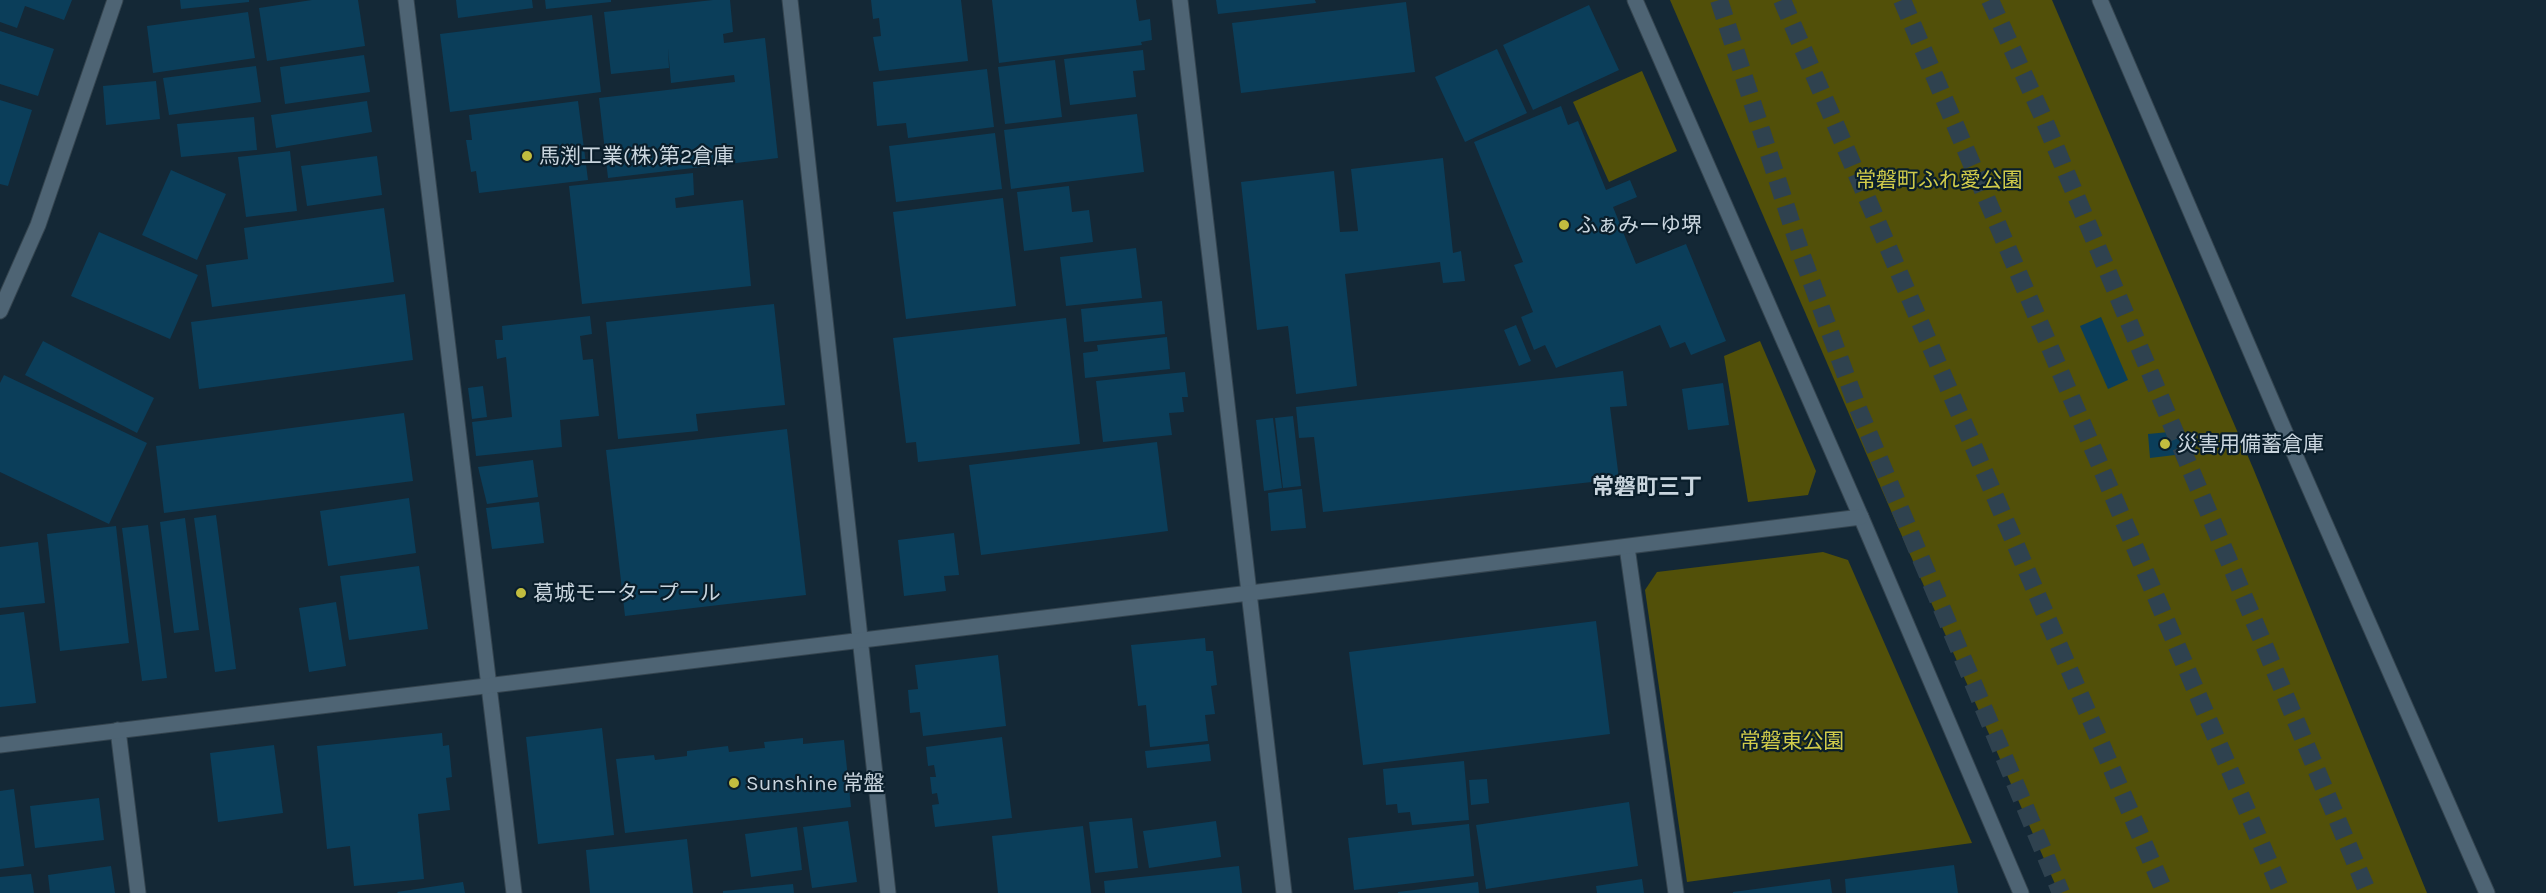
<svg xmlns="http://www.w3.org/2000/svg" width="2546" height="893" font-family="Karla,'Noto Sans JP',sans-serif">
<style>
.green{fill:#525009}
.building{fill:#0b3e5a}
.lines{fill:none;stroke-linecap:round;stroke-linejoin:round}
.highway-tunnel{stroke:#2f424f;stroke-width:18;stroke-dasharray:18 9;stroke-linecap:butt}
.minor-casing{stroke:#34444f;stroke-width:17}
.minor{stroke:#4e6474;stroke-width:15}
.poi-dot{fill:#c2bd3f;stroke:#0a1e2b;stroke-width:2}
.labels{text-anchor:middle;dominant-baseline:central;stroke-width:4.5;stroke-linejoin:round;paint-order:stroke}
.poi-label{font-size:21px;fill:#c9d5de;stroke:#0a1e2b;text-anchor:start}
.park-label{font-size:21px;fill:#d0cb4a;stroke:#0a1e2b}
.neighbourhood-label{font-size:22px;font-weight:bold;fill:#c9d5de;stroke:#0a1e2b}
</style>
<rect width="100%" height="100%" fill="#142836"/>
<g class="green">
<path d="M1670 0H2052L2253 468 2427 893H2059L1894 518Z"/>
<path d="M1642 71 1677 151 1609 182 1573 102Z"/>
<path d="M1760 341 1816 471 1808 495 1748 502 1724 356Z"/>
<path d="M1823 552 1848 560 1972 843 1687 882 1645 590 1657 572Z"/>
</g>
<g class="building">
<path d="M0 0H72L64 20 25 6 17 28 0 22Z"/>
<path d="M180 0H249V2L181 9Z"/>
<path d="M312 0H358L365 46 267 61 259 8Z"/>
<path d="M456 0H532L533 8 458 18Z"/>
<path d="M545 0H611V2L546 9Z"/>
<path d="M713 0H730L733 32 723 34 724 43 765 38 778 158 608 178 599 98 735 82 734 75 671 83 668 48 669 68 611 74 604 12Z"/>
<path d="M871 0H961L968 61 879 71 873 37 881 36 879 18 873 19Z"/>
<path d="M992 0H1136L1139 21 1150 19 1152 40 1141 42 1142 45 999 63Z"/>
<path d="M1216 0H1315L1316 3 1218 14Z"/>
<path d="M1406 2 1415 72 1241 93 1232 23Z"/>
<path d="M1589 5 1619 70 1533 110 1503 45Z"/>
<path d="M248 12 255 58 153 73 147 26Z"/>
<path d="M592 15 601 92 450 112 440 34Z"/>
<path d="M0 31 54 49 38 96 0 84Z"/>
<path d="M1497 49 1527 113 1465 142 1435 77Z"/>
<path d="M1143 50 1145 70 1133 71 1136 97 1070 105 1064 59Z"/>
<path d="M364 55 370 92 285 104 280 67Z"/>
<path d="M1055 60 1062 117 1005 124 998 67Z"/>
<path d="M256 66 261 102 169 115 163 78Z"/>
<path d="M987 69 994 127 908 138 906 123 877 126 873 82Z"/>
<path d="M156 81 160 119 106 125 103 86Z"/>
<path d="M0 100 32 110 8 186 0 184Z"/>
<path d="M367 101 372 132 276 148 271 115Z"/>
<path d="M578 101 588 180 479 193 476 171 471 172 466 140H472L469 115Z"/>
<path d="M1561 106 1568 125 1578 121 1606 190 1630 180 1637 197 1613 207 1636 264 1686 244 1726 341 1691 355 1685 342 1670 348 1660 325 1556 368 1545 345 1534 350 1521 317 1533 312 1514 265 1523 262 1474 142Z"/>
<path d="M1137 114 1144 172 1011 189 1004 130Z"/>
<path d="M254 117 257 150 181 157 177 124Z"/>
<path d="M995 133 1002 189 896 202 889 146Z"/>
<path d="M290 151 297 211 246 217 238 157Z"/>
<path d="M377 156 382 195 307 206 301 166Z"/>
<path d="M1443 158 1453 253 1461 251 1465 281 1443 283 1440 262 1345 274 1357 386 1296 394 1288 326 1257 330 1241 182 1334 171 1340 232 1358 231 1351 169Z"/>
<path d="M171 170 226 194 197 260 142 235Z"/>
<path d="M693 173 694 195 675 198 676 208 743 200 751 286 582 304 569 186Z"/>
<path d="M1069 186 1072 212 1089 210 1093 242 1024 251 1017 192Z"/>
<path d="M1003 198 1016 306 906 319 893 212Z"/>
<path d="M384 208 394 282 212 307 206 265 248 259 244 228Z"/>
<path d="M99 232 198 275 170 339 71 296Z"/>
<path d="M1136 248 1142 298 1066 306 1060 257Z"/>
<path d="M405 294 413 360 199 389 191 322Z"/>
<path d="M1162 301 1165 334 1084 342 1081 309Z"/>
<path d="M774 304 785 405 696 414 698 431 618 439 606 322Z"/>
<path d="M590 316 592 334 580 336 583 360 593 359 599 416 560 420 562 447 476 456 472 422 512 417 506 357 497 359 495 340H503L502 326Z"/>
<path d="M2101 317 2128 380 2108 389 2080 326Z"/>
<path d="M1066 318 1080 444 918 462 916 442 906 443 893 338Z"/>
<path d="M1516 325 1531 361 1519 366 1504 330Z"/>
<path d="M1167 337 1170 369 1085 378 1083 353 1098 351 1097 345Z"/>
<path d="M43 341 154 398 137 433 25 375Z"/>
<path d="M1623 371 1627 406 1610 407 1619 479 1323 512 1314 437 1299 438 1296 407Z"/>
<path d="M1185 372 1188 397H1182L1184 412 1169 413 1172 435 1103 442 1096 381Z"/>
<path d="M4 375 147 443 109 524 0 472V383Z"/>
<path d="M1723 383 1729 425 1688 430 1682 389Z"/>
<path d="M483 386 487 417 472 419 468 388Z"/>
<path d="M404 413 413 481 164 513 156 446Z"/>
<path d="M1293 416 1301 486 1283 488 1275 418Z"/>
<path d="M1273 418 1282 488 1264 491 1256 420Z"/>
<path d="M787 429 806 595 625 616 606 450Z"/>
<path d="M2180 431 2183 454 2150 458 2148 434Z"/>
<path d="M1157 442 1168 531 981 555 969 465Z"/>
<path d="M533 460 538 497 487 504 478 467Z"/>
<path d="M1302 489 1306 528 1271 531 1268 493Z"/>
<path d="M409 498 416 553 328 566 320 511Z"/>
<path d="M539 502 544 543 492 549 486 508Z"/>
<path d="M216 515 236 669 215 672 194 518Z"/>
<path d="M185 518 199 630 174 633 160 522Z"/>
<path d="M148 525 167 678 142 681 122 528Z"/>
<path d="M116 526 129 643 60 651 47 534Z"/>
<path d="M954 533 959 575 944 576 946 591 904 596 898 540Z"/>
<path d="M38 542 45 603 0 608V547Z"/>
<path d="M419 566 428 629 349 640 340 576Z"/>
<path d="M336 602 346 666 309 672 299 608Z"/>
<path d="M24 612 36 703 0 707V615Z"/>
<path d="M1596 621 1610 734 1363 765 1349 652Z"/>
<path d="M1205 638 1206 651H1213L1217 685 1211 686 1215 714 1205 715 1208 741 1150 747 1146 705 1138 706 1131 645Z"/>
<path d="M998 655 1006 726 923 736 920 712 910 713 908 690 918 689 915 665Z"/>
<path d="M602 728 614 835 538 844 526 737Z"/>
<path d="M442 733 443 746 449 745 452 777 446 778 450 810 418 814 424 879 354 886 350 846 327 849 317 746Z"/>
<path d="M1002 737 1012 818 935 827 932 805 939 804 937 793 932 794 930 777H936L934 765 928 766 926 747Z"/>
<path d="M803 738V744L844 740 851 807 625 833 616 759 654 755 655 760 687 756V751L728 746 729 752 765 748 764 742Z"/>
<path d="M1209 744 1211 761 1147 768 1145 751Z"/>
<path d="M274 745 283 813 218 822 210 753Z"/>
<path d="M1464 761 1469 820 1412 825 1410 812 1398 813 1397 804 1386 805 1383 769Z"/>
<path d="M1487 779 1489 803 1471 805 1469 780Z"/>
<path d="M14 789 24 866 0 869V791Z"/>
<path d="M99 798 104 840 35 848 30 806Z"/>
<path d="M1629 802 1638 866 1486 889 1476 825Z"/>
<path d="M1132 818 1138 868 1095 873 1089 822Z"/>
<path d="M848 821 857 882 812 888 803 827Z"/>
<path d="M1216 821 1221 857 1149 868 1143 831Z"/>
<path d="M1469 824 1474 876 1354 890 1348 838Z"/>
<path d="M1083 826 1091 893H998L992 836Z"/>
<path d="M797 827 802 870 751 877 745 834Z"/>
<path d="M687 839 693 893H590L586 850Z"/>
<path d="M1954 865 1958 893H1846L1845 879Z"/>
<path d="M111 866 115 893H50L48 875Z"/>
<path d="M1239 866 1242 893H1105L1104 881Z"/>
<path d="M31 874 34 893H0V877Z"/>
<path d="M1642 879 1644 893H1597L1596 886Z"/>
<path d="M1830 879 1832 893H1733V892Z"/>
<path d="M463 882 465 893H398L397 892Z"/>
<path d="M1478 882 1479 893H1398V892Z"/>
<path d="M793 884 794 893H723V891Z"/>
</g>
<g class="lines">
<g class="highway-tunnel">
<path d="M1719 0 1802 256 1857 406 2061 893"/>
<path d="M1782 0 2165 893"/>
<path d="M1902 0 2282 893"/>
<path d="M1990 0 2042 115 2368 893"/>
</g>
<defs>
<g id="minor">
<path d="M406 0 514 893"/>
<path d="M790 0 888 893"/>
<path d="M1180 0 1284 893"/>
<path d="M1635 0 1861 517 2021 893"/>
<path d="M2100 0 2298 462 2487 893"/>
<path d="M0 311 38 225 115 0"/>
<path d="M1627 547 1676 893"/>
<path d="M118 730 138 893"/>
<path d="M0 745C620 668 1241 596 1861 517"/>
</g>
</defs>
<use href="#minor" class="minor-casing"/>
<use href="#minor" class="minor"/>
</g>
<g class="poi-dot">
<circle cx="527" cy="156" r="6"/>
<circle cx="1564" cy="225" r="6"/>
<circle cx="2165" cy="444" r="6"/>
<circle cx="521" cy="593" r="6"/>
<circle cx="734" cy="783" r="6"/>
</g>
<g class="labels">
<g class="poi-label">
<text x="539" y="156">馬渕工業(株)第2倉庫</text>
<text x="1576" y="225">ふぁみーゆ堺</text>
<text x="2177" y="444">災害用備蓄倉庫</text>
<text x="533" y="593">葛城モータープール</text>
<text x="746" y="783">Sunshine 常盤</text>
</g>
<g class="park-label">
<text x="1939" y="180">常磐町ふれ愛公園</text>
<text x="1792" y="741">常磐東公園</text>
</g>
<g class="neighbourhood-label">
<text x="1647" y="487">常磐町三丁</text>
</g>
</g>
</svg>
